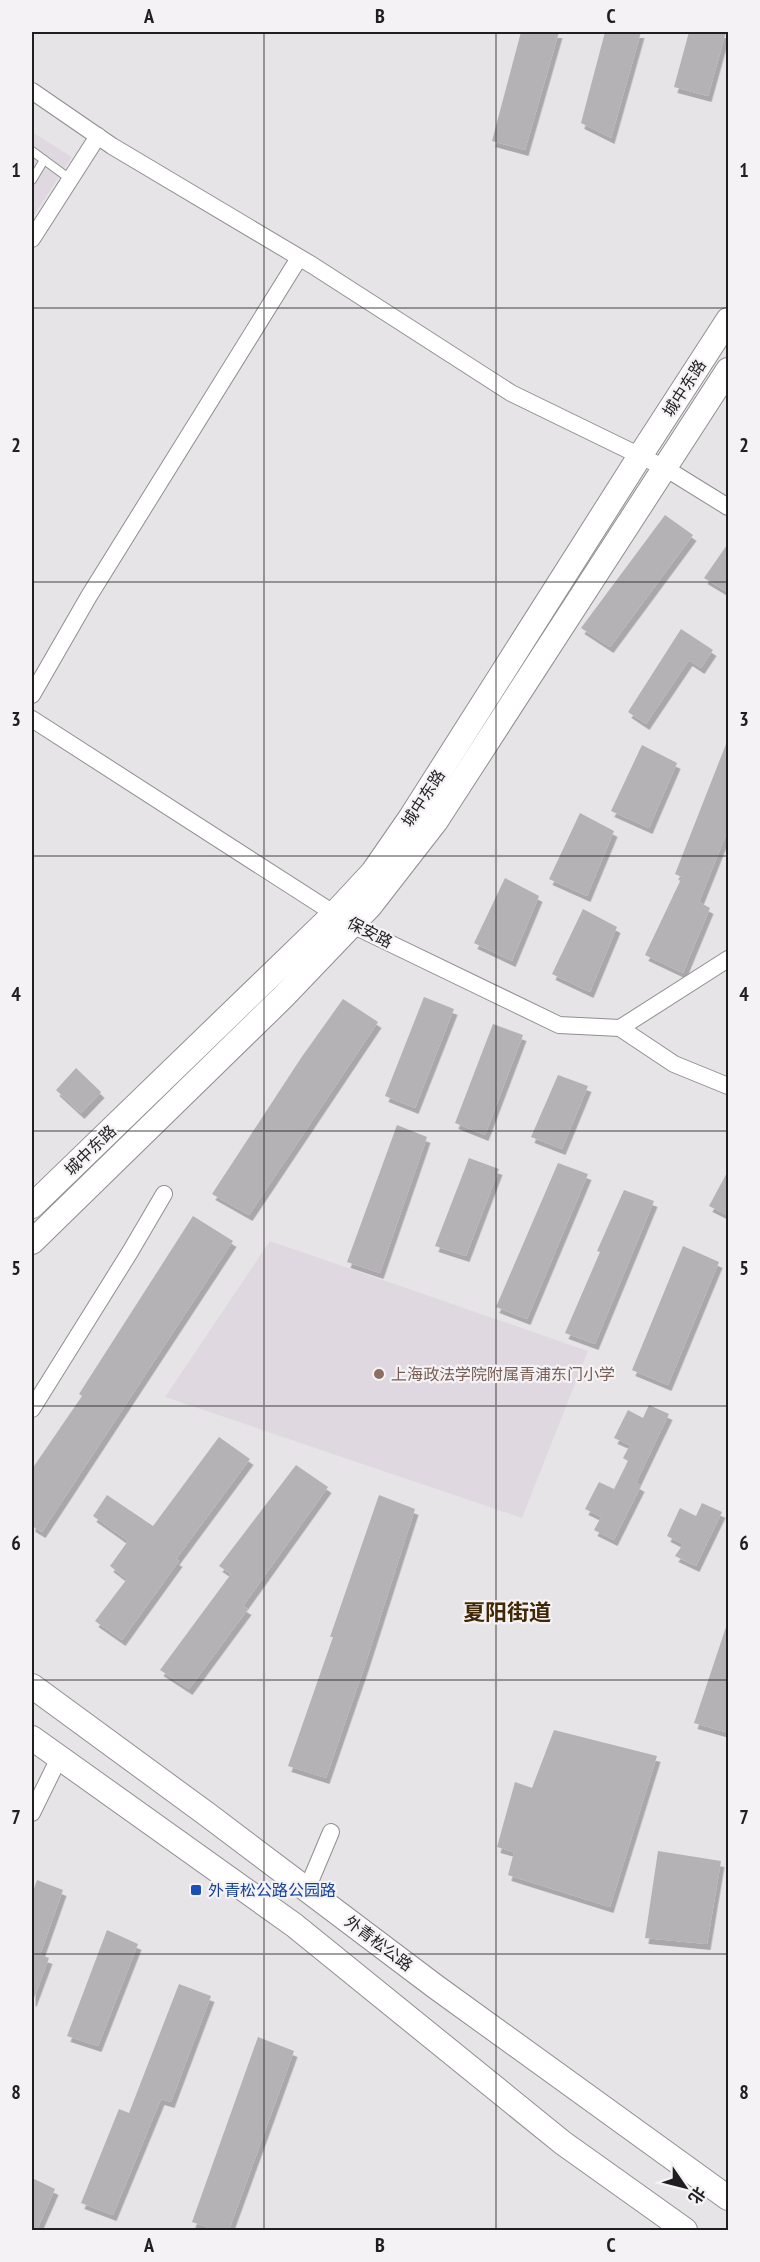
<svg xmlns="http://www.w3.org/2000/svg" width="760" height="2262" font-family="'PT Sans Narrow','Noto Sans SC',sans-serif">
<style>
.built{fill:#e0d8e1}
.building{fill:#b4b2b5;filter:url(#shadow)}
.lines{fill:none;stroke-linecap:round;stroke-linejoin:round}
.lane-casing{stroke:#908e90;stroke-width:10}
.street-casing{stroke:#908e90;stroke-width:18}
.secondary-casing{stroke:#908e90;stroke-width:26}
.lane{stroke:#fff;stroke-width:8}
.street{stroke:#fff;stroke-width:16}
.secondary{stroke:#fff;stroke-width:24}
.grid{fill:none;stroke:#201f20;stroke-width:1.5;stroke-opacity:0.55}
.education-dot{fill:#8d6e63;stroke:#f4f2f4;stroke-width:2}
.transit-dot{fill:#1a4fb4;stroke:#f4f2f4;stroke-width:2}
.labels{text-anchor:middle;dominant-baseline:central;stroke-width:4.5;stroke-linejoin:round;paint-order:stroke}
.street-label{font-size:16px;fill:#201f20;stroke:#f4f2f4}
.education-label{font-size:16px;fill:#785e54;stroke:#f4f2f4;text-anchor:start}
.transit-label{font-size:16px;fill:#164399;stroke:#f4f2f4;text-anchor:start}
.district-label{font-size:22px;font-weight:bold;fill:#402804;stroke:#f4f2f4}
.neatline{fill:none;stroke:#201f20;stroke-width:2}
.grid-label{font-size:20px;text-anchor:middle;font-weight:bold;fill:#201f20}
</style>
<defs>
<filter id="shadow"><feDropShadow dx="3.5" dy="6" stdDeviation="0" flood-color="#0004"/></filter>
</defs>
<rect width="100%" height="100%" fill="#e7e4e7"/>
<g class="built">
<path d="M32 132 72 157 32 218Z"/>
<path d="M270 1241 588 1351 522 1518 165 1397Z"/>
</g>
<g class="building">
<path d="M521 32H559L525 150 492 141Z"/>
<path d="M605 32H641L611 138 581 123Z"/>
<path d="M689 32H726L708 96 674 87Z"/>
<path d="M665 515 693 535 610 647 581 628Z"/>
<path d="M729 542V593L704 578Z"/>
<path d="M681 629 713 650 701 668 689 660 646 724 628 712Z"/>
<path d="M728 739 729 827 699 902 710 908 683 973 645 955 682 877 675 874Z"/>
<path d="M642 745 677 763 649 828 611 811Z"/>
<path d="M580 813 614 831 587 896 549 879Z"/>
<path d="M505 878 539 896 512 961 474 943Z"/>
<path d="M583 909 617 927 590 992 552 974Z"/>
<path d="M424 997 454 1009 415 1108 385 1096Z"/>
<path d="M343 999 378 1022 249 1215 212 1194 301 1058Z"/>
<path d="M493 1024 523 1035 485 1135 455 1123Z"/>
<path d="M76 1068 101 1092 81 1113 56 1090Z"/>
<path d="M558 1075 588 1086 562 1149 531 1137Z"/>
<path d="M397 1125 427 1137 380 1273 347 1262Z"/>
<path d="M469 1158 499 1169 466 1256 435 1246Z"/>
<path d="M558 1163 588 1174 527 1319 496 1307Z"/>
<path d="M729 1169V1216L709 1206Z"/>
<path d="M624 1190 654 1201 595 1344 565 1333 600 1252 597 1251Z"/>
<path d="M193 1216 233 1241 42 1532 32 1526V1469L82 1396 79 1394Z"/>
<path d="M683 1246 719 1262 668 1385 632 1370Z"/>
<path d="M649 1405 669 1414 636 1483 641 1486 614 1540 594 1530 601 1517 585 1509 599 1482 614 1489 628 1461 623 1458 630 1445 614 1438 628 1410 643 1418Z"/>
<path d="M219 1437 250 1459 176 1559 179 1561 122 1640 95 1621 127 1579 110 1566 128 1541 93 1516 107 1495 153 1526Z"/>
<path d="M296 1465 328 1487 243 1606 248 1609 189 1689 160 1670 231 1574 219 1566Z"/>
<path d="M379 1495 415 1509 365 1665 326 1778 288 1766 333 1637H330Z"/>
<path d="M702 1503 722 1512 696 1566 675 1556 683 1544 667 1536 680 1508 696 1516Z"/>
<path d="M726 1627 729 1628V1733L694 1723Z"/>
<path d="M554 1730 657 1756 610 1907 508 1875 514 1852 497 1847 515 1782 532 1788Z"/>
<path d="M658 1851 721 1861 707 1944 645 1938Z"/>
<path d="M37 1880 63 1890 40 1955 49 1958 33 2001 32 2000V1894Z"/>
<path d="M107 1930 138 1944 98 2046 67 2036Z"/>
<path d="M179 1984 211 1996 171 2102 161 2099 113 2215 81 2203 119 2109 129 2113Z"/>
<path d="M258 2037 294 2051 229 2230H216L192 2222Z"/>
<path d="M32 2178 55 2189 37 2230H32Z"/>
</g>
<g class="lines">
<defs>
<g id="lane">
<path d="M32 151 70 179"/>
<path d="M32 180 44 160"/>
</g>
<g id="street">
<path d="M32 91 112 146 312 265 511 393 665 468 728 507"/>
<path d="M32 239 98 136"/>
<path d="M32 695 89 596 299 258"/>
<path d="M32 719 352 925 559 1025 620 1028 728 959"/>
<path d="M620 1028 674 1064 728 1086"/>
<path d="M32 1409 130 1252 164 1194"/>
<path d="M32 1813 59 1758"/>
<path d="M307 1889 331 1832"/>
</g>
<g id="secondary">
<path d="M32 1206 335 913 373 872 411 817 640 456 728 320"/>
<path d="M32 1242 283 997 370 906 436 821 728 370"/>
<path d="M32 1686 208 1815 436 1987 728 2198"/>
<path d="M32 1738 294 1925 563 2143 685 2230"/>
</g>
</defs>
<use href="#lane" class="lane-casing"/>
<use href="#street" class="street-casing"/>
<use href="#secondary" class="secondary-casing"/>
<use href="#lane" class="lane"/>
<use href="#street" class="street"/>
<use href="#secondary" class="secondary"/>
</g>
<path class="grid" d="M264 32V2230M496 32V2230M32 308H728M32 582H728M32 856H728M32 1131H728M32 1406H728M32 1680H728M32 1954H728"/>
<circle class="education-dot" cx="379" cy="1374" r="6"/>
<rect class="transit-dot" x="190" y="1884" width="12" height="12" rx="3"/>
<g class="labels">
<g class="street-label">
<text transform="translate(684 388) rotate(-57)">城中东路</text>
<text transform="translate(423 798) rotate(-57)">城中东路</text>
<text transform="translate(370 932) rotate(27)">保安路</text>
<text transform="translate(90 1150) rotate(-44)">城中东路</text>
<text transform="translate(379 1943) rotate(37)">外青松公路</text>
</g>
<g class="education-label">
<text x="391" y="1374">上海政法学院附属青浦东门小学</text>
</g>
<g class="transit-label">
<text x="208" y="1890">外青松公路公园路</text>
</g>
<g class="district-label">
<text x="507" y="1612">夏阳街道</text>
</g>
</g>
<rect width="760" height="2262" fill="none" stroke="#f4f2f4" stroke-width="66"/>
<g transform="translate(685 2187) rotate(125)" stroke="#f4f2f4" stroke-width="4.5" paint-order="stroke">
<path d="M0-4.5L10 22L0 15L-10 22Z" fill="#201f20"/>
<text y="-9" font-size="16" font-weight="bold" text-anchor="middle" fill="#201f20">北</text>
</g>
<rect x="33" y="33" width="694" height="2196" class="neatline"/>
<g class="grid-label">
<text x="149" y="23">A</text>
<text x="380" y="23">B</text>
<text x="611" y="23">C</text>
<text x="16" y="177">1</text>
<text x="744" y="177">1</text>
<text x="16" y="452">2</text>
<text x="744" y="452">2</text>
<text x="16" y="726">3</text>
<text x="744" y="726">3</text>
<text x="16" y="1001">4</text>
<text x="744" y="1001">4</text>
<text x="16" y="1275">5</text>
<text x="744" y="1275">5</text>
<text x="16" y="1550">6</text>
<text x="744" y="1550">6</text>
<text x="16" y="1824">7</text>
<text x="744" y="1824">7</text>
<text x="16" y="2099">8</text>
<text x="744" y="2099">8</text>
<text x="149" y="2252">A</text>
<text x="380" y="2252">B</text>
<text x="611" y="2252">C</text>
</g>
</svg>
